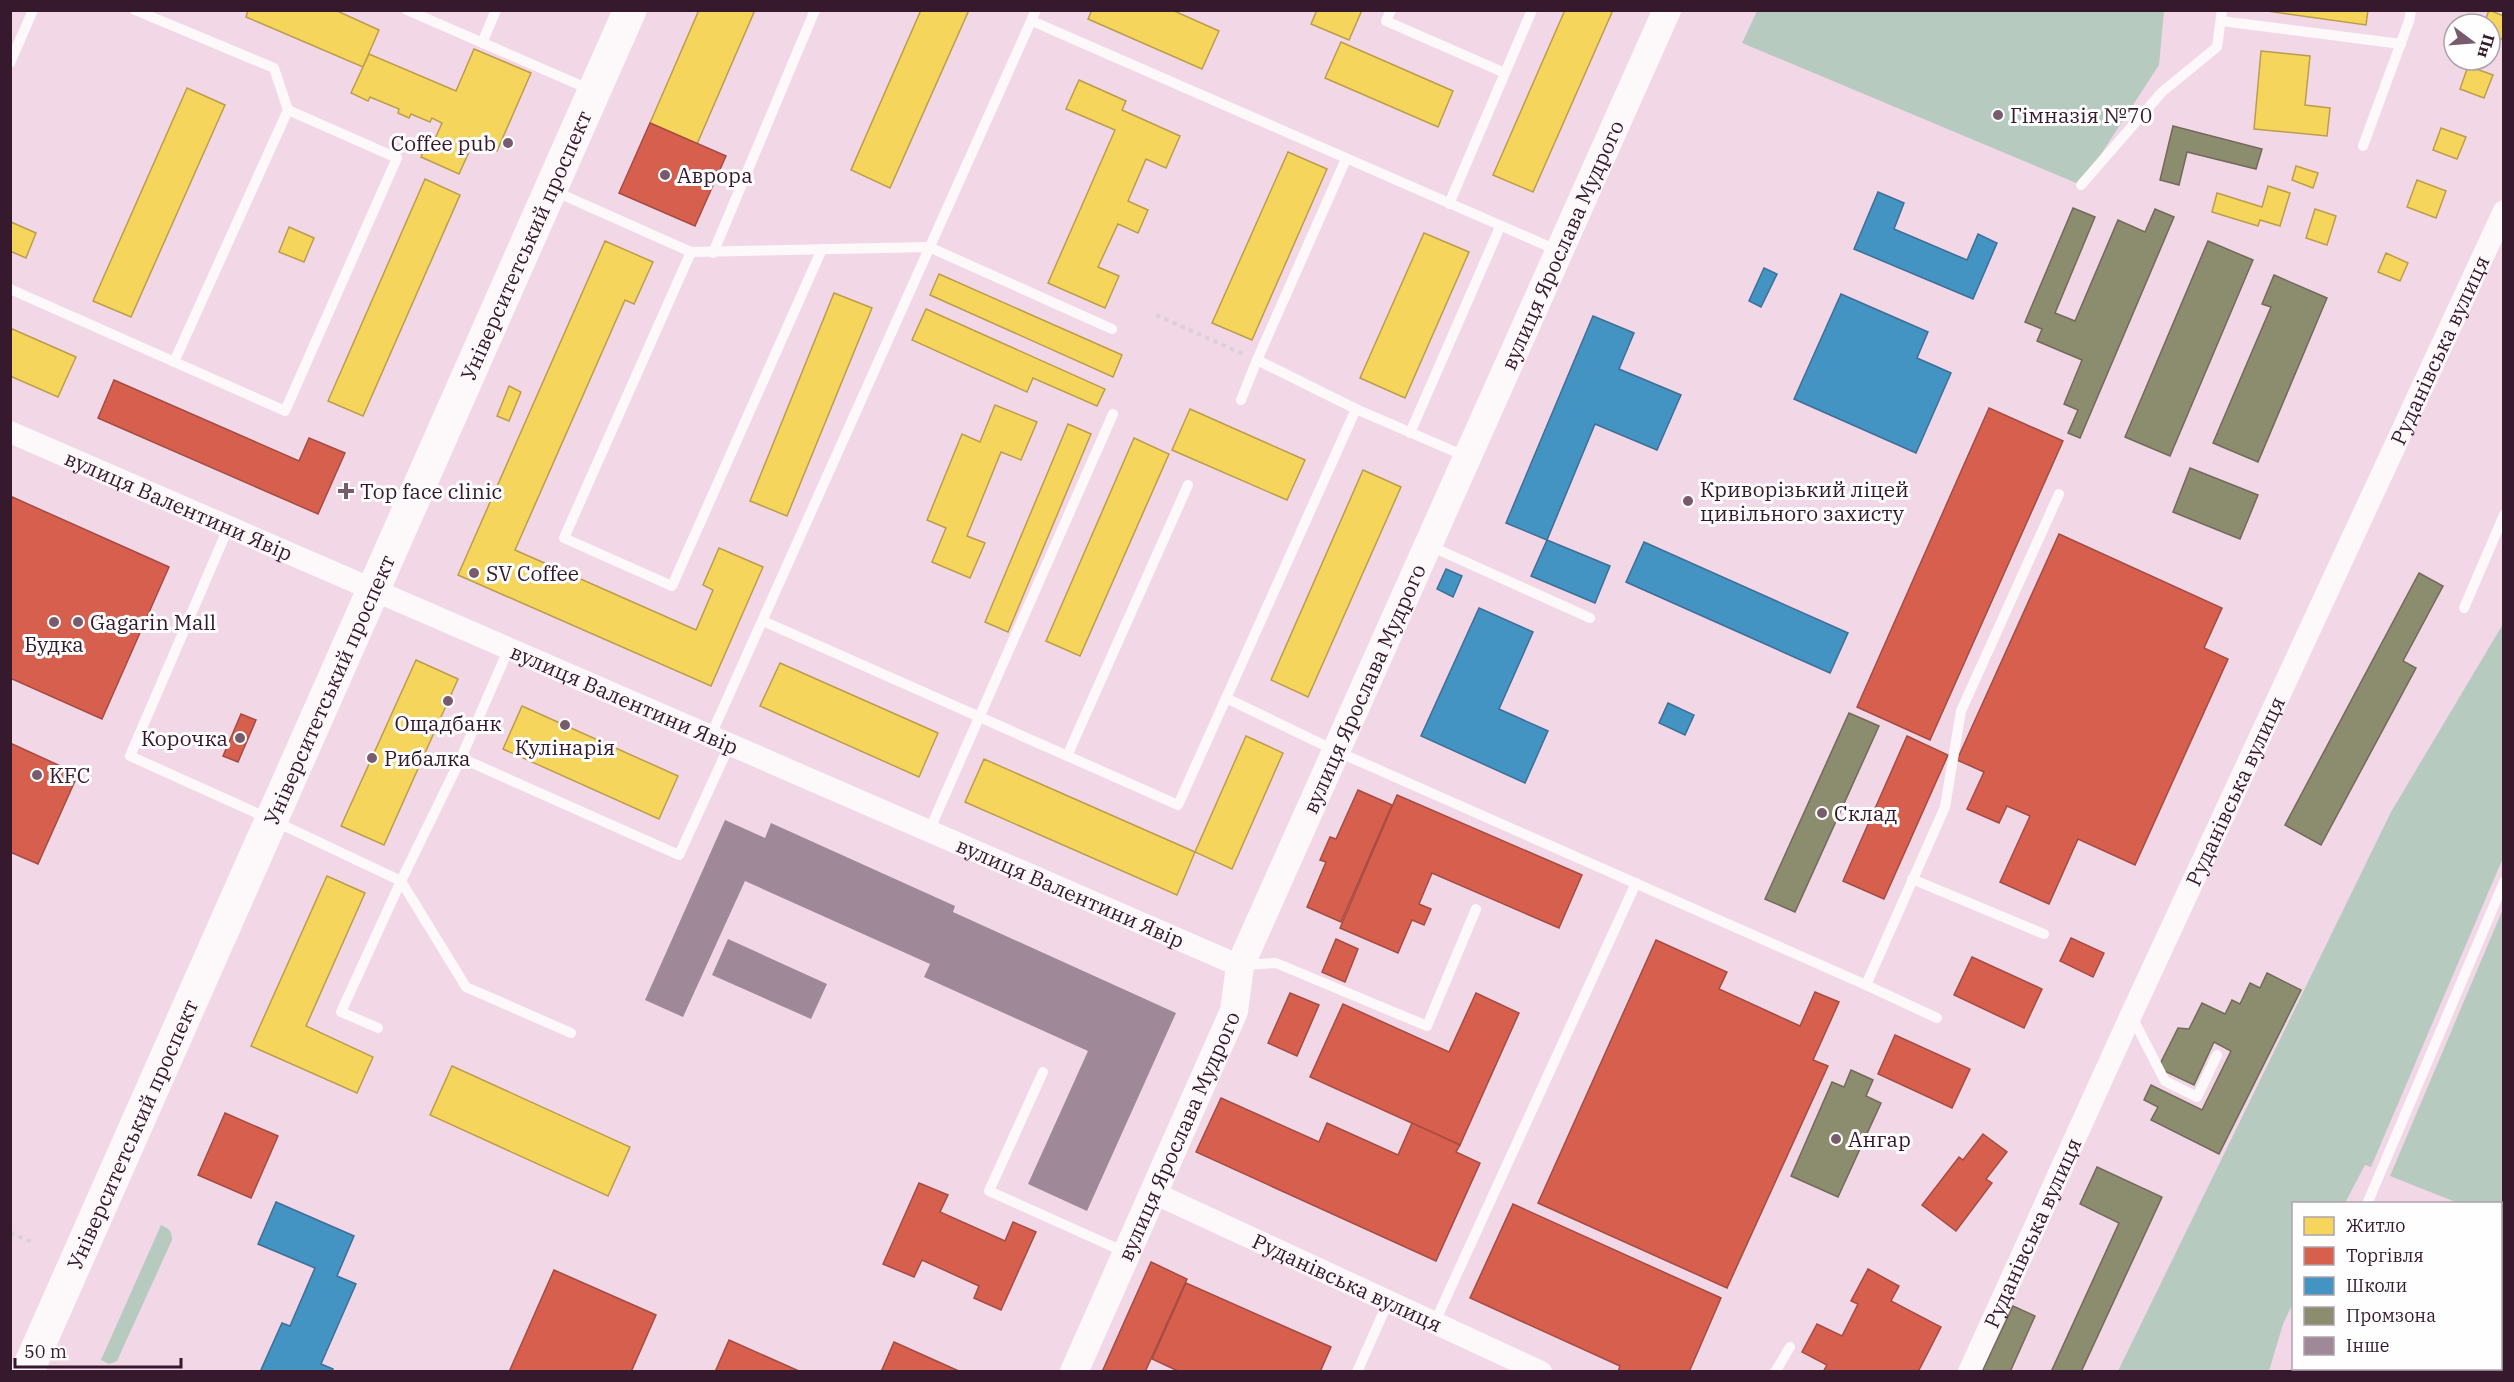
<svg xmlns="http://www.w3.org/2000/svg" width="2514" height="1382" font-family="'IBM Plex Serif',serif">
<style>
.green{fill:#b6cabf}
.homes{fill:#f6d55c;stroke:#bc9d4e;stroke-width:1.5}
.shops{fill:#d6604d;stroke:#a64b43;stroke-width:1.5}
.schools{fill:#4393c3;stroke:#3f6e96;stroke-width:1.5}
.industry{fill:#8c8c6e;stroke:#726a5a;stroke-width:1.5}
.building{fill:#9f8897}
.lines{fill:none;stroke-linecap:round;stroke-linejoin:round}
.path{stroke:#dad1d7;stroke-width:4;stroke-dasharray:4.5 4.5;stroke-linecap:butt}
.service{stroke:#fdf9fb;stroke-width:10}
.minor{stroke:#fdf9fb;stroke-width:22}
.tertiary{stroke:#fdf9fb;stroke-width:28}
.primary{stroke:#fdf9fb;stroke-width:33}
.poi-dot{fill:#785c6d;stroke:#fefefe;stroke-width:2}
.labels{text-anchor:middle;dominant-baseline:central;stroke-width:6;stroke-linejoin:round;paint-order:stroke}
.poi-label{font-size:21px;fill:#36192c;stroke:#fefefe;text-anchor:start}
.street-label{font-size:21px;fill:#36192c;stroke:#fefefe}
</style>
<rect width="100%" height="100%" fill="#f2d8e7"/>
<g class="green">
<path d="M1757 11H2164L2159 65 2081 185 1742 43Z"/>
<path d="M2503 624V858L2371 1167 2365 1165 2345 1203 2294 1204 2293 1303 2283 1324 2269 1371H2118L2391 812Z"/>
<path d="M2503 909V1222L2501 1221 2500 1204 2458 1203 2390 1176Z"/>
<path d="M161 1225C169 1229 172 1230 172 1240L117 1361 109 1364 101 1360Z"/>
</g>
<g class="homes">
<path d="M248 10H335L379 30 363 67 246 17Z"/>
<path d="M699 10H755L697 144 650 123Z"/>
<path d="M921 10H969L890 188 851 170Z"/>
<path d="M1092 10H1172L1219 31 1202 69 1088 19Z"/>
<path d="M1317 10H1362L1349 40 1311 24Z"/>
<path d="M1565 10H1613L1533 192 1493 175Z"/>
<path d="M2260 10H2368L2366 25Z"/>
<path d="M2489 10 2504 16V40L2490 35V24H2484Z"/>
<path d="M1341 42 1453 91 1438 127 1325 78Z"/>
<path d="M474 49 531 73 497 151 474 141 459 174 421 157 429 138 434 141 442 123 432 118 430 122 411 114 409 118 398 113 399 109 370 97 368 101 351 93 369 54 456 91Z"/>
<path d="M2261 51 2310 56 2305 105 2330 108 2327 136 2254 129Z"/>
<path d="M2468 66 2493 75 2484 98 2460 89Z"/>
<path d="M1079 80 1126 101 1122 110 1180 136 1166 168 1146 159 1128 201 1148 210 1138 233 1118 224 1098 267 1119 276 1105 308 1048 283 1115 130 1066 109Z"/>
<path d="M187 88 225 105 131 317 93 301Z"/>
<path d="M2441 128 2466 137 2457 159 2433 150Z"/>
<path d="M1288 152 1327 169 1252 340 1212 323Z"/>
<path d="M2296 166 2318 173 2313 188 2292 180Z"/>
<path d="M425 179 460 195 363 416 328 401Z"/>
<path d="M2417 180 2446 191 2436 218 2407 207Z"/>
<path d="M2268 186 2290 193 2280 226 2260 220 2258 226 2212 212 2217 193 2262 207Z"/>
<path d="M2315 209 2336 216 2327 245 2306 238Z"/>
<path d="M11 222 36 233 26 258 10 251Z"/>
<path d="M289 227 314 238 304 262 279 252Z"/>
<path d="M1424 233 1469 252 1405 398 1360 378Z"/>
<path d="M605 241 653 262 634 304 625 300 515 550 696 630 713 590 703 585 719 548 763 567 711 686 458 575Z"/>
<path d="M2386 253 2408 263 2400 281 2378 272Z"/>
<path d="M939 274 1122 355 1113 377 930 295Z"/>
<path d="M834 293 872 308 787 516 750 501Z"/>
<path d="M926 309 1105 389 1097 406 1033 378 1027 392 912 340Z"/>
<path d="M10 328 76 357 58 397 10 376Z"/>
<path d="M509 386 521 392 509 421 497 416Z"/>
<path d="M995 405 1037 422 1021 460 1001 452 967 536 985 543 970 578 932 562 946 528 927 520 962 434 980 442Z"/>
<path d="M1190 409 1305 460 1287 500 1172 450Z"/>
<path d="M1068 424 1091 434 1008 632 985 622Z"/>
<path d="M1134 438 1169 454 1080 656 1046 641Z"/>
<path d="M1363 470 1401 487 1308 697 1271 680Z"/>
<path d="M416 660 458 679 384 845 341 826Z"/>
<path d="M780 663 938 733 919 777 760 706Z"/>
<path d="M522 706 678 776 659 819 503 749Z"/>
<path d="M1246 736 1283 753 1232 869 1195 852Z"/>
<path d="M984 759 1195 852 1177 895 965 802Z"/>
<path d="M327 876 365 893 306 1026 373 1057 357 1093 251 1046Z"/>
<path d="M452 1066 630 1147 608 1196 430 1115Z"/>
</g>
<g class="shops">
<path d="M650 123 726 156 695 226 619 193Z"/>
<path d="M114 380 299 461 309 438 345 453 318 514 98 418Z"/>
<path d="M1989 408 2063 441 1930 740 1857 707Z"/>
<path d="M10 496 169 567 102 719 10 678Z"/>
<path d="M2059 534 2222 608 2204 648 2228 659 2135 865 2078 839 2049 904 2000 882 2030 816 2007 806 1999 823 1967 809 1984 772 1957 760Z"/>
<path d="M241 714 256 720 238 762 223 756Z"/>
<path d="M1907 736 1948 755 1884 899 1843 881Z"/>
<path d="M10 743 78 774 38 864 10 852Z"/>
<path d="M1358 790 1392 805 1341 922 1307 907 1326 862 1320 860 1330 837 1336 839Z"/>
<path d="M1397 795 1582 875 1559 928 1432 873 1419 904 1431 909 1424 925 1412 920 1398 953 1340 928Z"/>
<path d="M2071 938 2104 953 2093 977 2060 961Z"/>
<path d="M1336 939 1358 949 1345 982 1322 972Z"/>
<path d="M1656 940 1727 972 1719 989 1800 1026 1815 992 1839 1002 1813 1060 1828 1066 1727 1288 1538 1203Z"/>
<path d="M1972 957 2042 989 2024 1028 1954 995Z"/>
<path d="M1290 993 1319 1005 1297 1056 1268 1043Z"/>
<path d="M1476 993 1519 1013 1460 1145 1310 1077 1343 1004 1449 1052Z"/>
<path d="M1895 1035 1970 1069 1952 1108 1878 1074Z"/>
<path d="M1221 1098 1319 1142 1327 1123 1398 1155 1412 1123 1460 1145 1456 1152 1480 1163 1436 1261 1196 1152Z"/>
<path d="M225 1113 278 1136 251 1198 198 1175Z"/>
<path d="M1983 1134 2007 1152 1986 1179 1992 1183 1956 1231 1922 1205 1959 1157 1963 1160Z"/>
<path d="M919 1183 948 1195 940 1212 1005 1241 1013 1222 1036 1232 1001 1310 974 1298 979 1286 922 1260 914 1277 883 1264Z"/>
<path d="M1513 1204 1721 1298 1689 1372H1618L1620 1366 1470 1298Z"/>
<path d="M1151 1262 1187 1279 1145 1372H1102Z"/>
<path d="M1868 1269 1899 1286 1891 1301 1941 1327 1918 1372H1823L1827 1365 1802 1352 1817 1324 1842 1336 1858 1304 1851 1301Z"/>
<path d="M554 1270 656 1315 631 1372H509Z"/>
<path d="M1186 1283 1331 1347 1320 1372H1180L1152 1359Z"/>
<path d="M729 1340 799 1371V1372H715Z"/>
<path d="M894 1342 961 1372H881Z"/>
</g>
<g class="schools">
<path d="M1878 192 1904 203 1894 229 1967 260 1978 234 1997 243 1973 299 1854 249Z"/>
<path d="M1764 268 1777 274 1761 307 1749 301Z"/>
<path d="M1841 294 1928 332 1917 358 1951 373 1916 453 1794 399Z"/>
<path d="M1593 316 1634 333 1619 369 1681 395 1657 450 1595 424 1547 540 1506 523Z"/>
<path d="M1547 540 1610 566 1595 603 1531 576Z"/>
<path d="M1644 542 1848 633 1830 673 1626 582Z"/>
<path d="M1446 569 1462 576 1453 597 1437 589Z"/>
<path d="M1479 608 1533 632 1499 709 1548 731 1525 783 1421 736Z"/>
<path d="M1668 703 1694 715 1685 735 1659 723Z"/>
<path d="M276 1202 354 1236 337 1276 356 1284 321 1364 333 1369 332 1372H260L282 1323 290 1326 315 1268 258 1244Z"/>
</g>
<g class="industry">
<path d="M2173 126 2262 149 2256 169 2187 152 2179 185 2160 180Z"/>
<path d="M2073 208 2095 217 2055 313 2075 321 2118 220 2145 232 2155 209 2174 217 2080 438 2068 433 2078 410 2064 404 2082 360 2037 341 2042 329 2025 322Z"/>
<path d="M2208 241 2253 260 2170 456 2125 437Z"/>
<path d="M2274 275 2327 298 2258 462 2213 443 2271 307 2262 304Z"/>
<path d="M2190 468 2258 495 2240 539 2173 512Z"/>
<path d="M2419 573 2443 586 2403 661 2416 668 2321 845 2285 825Z"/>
<path d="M1849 713 1879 726 1795 912 1765 899Z"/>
<path d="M2267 973 2301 990 2219 1154 2151 1120 2158 1107 2144 1100 2151 1085 2202 1110 2231 1051 2214 1042 2194 1085 2158 1068 2178 1028 2189 1029 2202 1003 2225 1014 2232 1000 2240 1004 2250 983 2260 988Z"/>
<path d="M1851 1070 1873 1080 1866 1096 1881 1103 1838 1197 1791 1176 1832 1082 1844 1087Z"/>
<path d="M2097 1167 2162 1197 2081 1372H2051L2119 1223 2080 1204Z"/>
<path d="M2013 1306 2035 1316 2010 1372H1982Z"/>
<path d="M2363 1368H2429L2428 1372H2362Z"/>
</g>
<g class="building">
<path d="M725 820 765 838 771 823 955 906 953 912 1176 1013 1087 1211 1028 1184 1088 1051 924 977 930 964 745 881 683 1017 645 1000Z"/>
<path d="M728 939 827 984 811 1019 712 975Z"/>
</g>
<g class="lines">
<g class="path">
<path d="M1156 315 1243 354"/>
<path d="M10 1233 32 1242"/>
</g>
<g class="service">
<path d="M135 10 274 68 288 110 174 362"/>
<path d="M407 10 591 90"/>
<path d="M1391 10 1386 21 1505 73"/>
<path d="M1032 21 1559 251"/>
<path d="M2221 21 2401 44"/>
<path d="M482 43 496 10"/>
<path d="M10 63 33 10"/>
<path d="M2363 146 2409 21 2411 10"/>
<path d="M2081 185 2162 92 2217 47 2222 10"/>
<path d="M554 191 691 252 929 247 1112 329"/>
<path d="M1449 204 1532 10"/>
<path d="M691 252 564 538 672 586 822 249"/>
<path d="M713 253 815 10"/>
<path d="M10 289 285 411 397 158 288 110"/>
<path d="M1257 360 1346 159"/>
<path d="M1241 400 1257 360 1356 409 1467 457"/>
<path d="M1410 433 1500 227"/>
<path d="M229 526 130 756 272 820 401 881 341 1012 378 1028"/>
<path d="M1428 545 1590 618"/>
<path d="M2464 608 2504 515"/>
<path d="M763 621 1178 805 1356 409"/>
<path d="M509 648 461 758 679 855 730 744"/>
<path d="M1226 698 1336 751 1866 985 1945 807 1961 711 2059 494"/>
<path d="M711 735 1036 10"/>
<path d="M1067 756 1188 485"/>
<path d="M461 758 401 881 466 987 571 1033"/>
<path d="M929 831 1113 414"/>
<path d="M1912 879 2044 934"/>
<path d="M1243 965 1276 963 1427 1026 1476 909"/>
<path d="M1866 985 1937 1018"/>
<path d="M2131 1015 2165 1081 2197 1097 2217 1055"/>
<path d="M1043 1072 989 1191 1127 1253"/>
<path d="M2367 1204 2504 882"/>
<path d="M1434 1324 1636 883"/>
<path d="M1357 1372 1388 1302"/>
<path d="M1775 1372 1790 1347"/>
<path d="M2296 1372 2297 1368"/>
</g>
<g class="minor">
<path id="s1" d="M10 432 1240 966"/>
<path id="s2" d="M1154 1193 1541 1372"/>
<path id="s3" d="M1969 1372 2131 1015 2504 211"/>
</g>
<path class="tertiary" id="s4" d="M1074 1372 1234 1011 1240 966 1667 10"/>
<path class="primary" id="s5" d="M27 1372 630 10"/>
</g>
<g class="poi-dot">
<circle cx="1998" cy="115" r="6"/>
<circle cx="508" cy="143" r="6"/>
<circle cx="665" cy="175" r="6"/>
<path d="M343 482h6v6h6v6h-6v6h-6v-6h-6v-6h6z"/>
<circle cx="1688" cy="501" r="6"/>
<circle cx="474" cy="573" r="6"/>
<circle cx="54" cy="622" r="6"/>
<circle cx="78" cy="622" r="6"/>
<circle cx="448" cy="701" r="6"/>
<circle cx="565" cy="725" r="6"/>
<circle cx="240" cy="738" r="6"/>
<circle cx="372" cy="758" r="6"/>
<circle cx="37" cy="775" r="6"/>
<circle cx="1822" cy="813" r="6"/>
<circle cx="1836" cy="1139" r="6"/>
</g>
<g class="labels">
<g class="poi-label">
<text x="2010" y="115">Гімназія №70</text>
<text x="496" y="143" text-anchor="end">Coffee pub</text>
<text x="677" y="175">Аврора</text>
<text x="1700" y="489">Криворізький ліцей<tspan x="1700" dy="24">цивільного захисту</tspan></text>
<text x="360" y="491">Top face clinic</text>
<text x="486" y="573">SV Coffee</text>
<text x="90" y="622">Gagarin Mall</text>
<text x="54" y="644" text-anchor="middle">Будка</text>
<text x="448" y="723" text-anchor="middle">Ощадбанк</text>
<text x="228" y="738" text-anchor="end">Корочка</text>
<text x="565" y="747" text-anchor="middle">Кулінарія</text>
<text x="384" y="758">Рибалка</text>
<text x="49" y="775">KFC</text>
<text x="1834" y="813">Склад</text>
<text x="1848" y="1139">Ангар</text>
</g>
<g class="street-label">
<text stroke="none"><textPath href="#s4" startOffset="1230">вулиця Ярослава Мудрого</textPath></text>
<text stroke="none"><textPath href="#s5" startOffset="1232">Університетський проспект</textPath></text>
<text stroke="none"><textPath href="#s3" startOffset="1125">Руданівська вулиця</textPath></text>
<text stroke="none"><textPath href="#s1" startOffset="184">вулиця Валентини Явір</textPath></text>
<text stroke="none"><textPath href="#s4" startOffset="744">вулиця Ярослава Мудрого</textPath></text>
<text stroke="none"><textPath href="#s5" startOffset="746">Університетський проспект</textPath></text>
<text stroke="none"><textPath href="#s1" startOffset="670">вулиця Валентини Явір</textPath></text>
<text stroke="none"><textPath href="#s3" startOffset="639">Руданівська вулиця</textPath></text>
<text stroke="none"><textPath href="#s1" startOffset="1156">вулиця Валентини Явір</textPath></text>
<text stroke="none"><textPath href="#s5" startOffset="260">Університетський проспект</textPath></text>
<text stroke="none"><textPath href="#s4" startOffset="258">вулиця Ярослава Мудрого</textPath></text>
<text stroke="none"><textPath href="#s3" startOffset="153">Руданівська вулиця</textPath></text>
<text stroke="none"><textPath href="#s2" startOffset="213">Руданівська вулиця</textPath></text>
</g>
</g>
<rect width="2514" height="1382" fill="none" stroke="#36192c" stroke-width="24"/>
<rect x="2292" y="1202" width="210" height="168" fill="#fefefe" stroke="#aea2aa" stroke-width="1.5"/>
<rect x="2304" y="1217" width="30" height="18" fill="#f6d55c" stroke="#aea2aa" stroke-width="1.5"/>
<text x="2346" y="1232" font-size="18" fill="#36192c">Житло</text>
<rect x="2304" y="1247" width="30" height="18" fill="#d6604d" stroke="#aea2aa" stroke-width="1.5"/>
<text x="2346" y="1262" font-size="18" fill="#36192c">Торгівля</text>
<rect x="2304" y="1277" width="30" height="18" fill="#4393c3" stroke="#aea2aa" stroke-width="1.5"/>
<text x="2346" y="1292" font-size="18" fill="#36192c">Школи</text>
<rect x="2304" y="1307" width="30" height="18" fill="#8c8c6e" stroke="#aea2aa" stroke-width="1.5"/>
<text x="2346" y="1322" font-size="18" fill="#36192c">Промзона</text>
<rect x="2304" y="1337" width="30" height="18" fill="#9f8897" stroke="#aea2aa" stroke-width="1.5"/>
<text x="2346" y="1352" font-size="18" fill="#36192c">Інше</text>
<g transform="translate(2472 42) rotate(106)"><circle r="28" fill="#fefefe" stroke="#aea2aa" stroke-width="1.5"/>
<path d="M0-4.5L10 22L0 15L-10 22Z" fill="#785c6d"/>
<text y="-9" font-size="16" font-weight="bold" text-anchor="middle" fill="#36192c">Пн</text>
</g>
<path d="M15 1358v9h166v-9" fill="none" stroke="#36192c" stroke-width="3"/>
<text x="24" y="1358" font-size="18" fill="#36192c" stroke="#fefefe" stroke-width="4.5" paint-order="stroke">50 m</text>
</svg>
